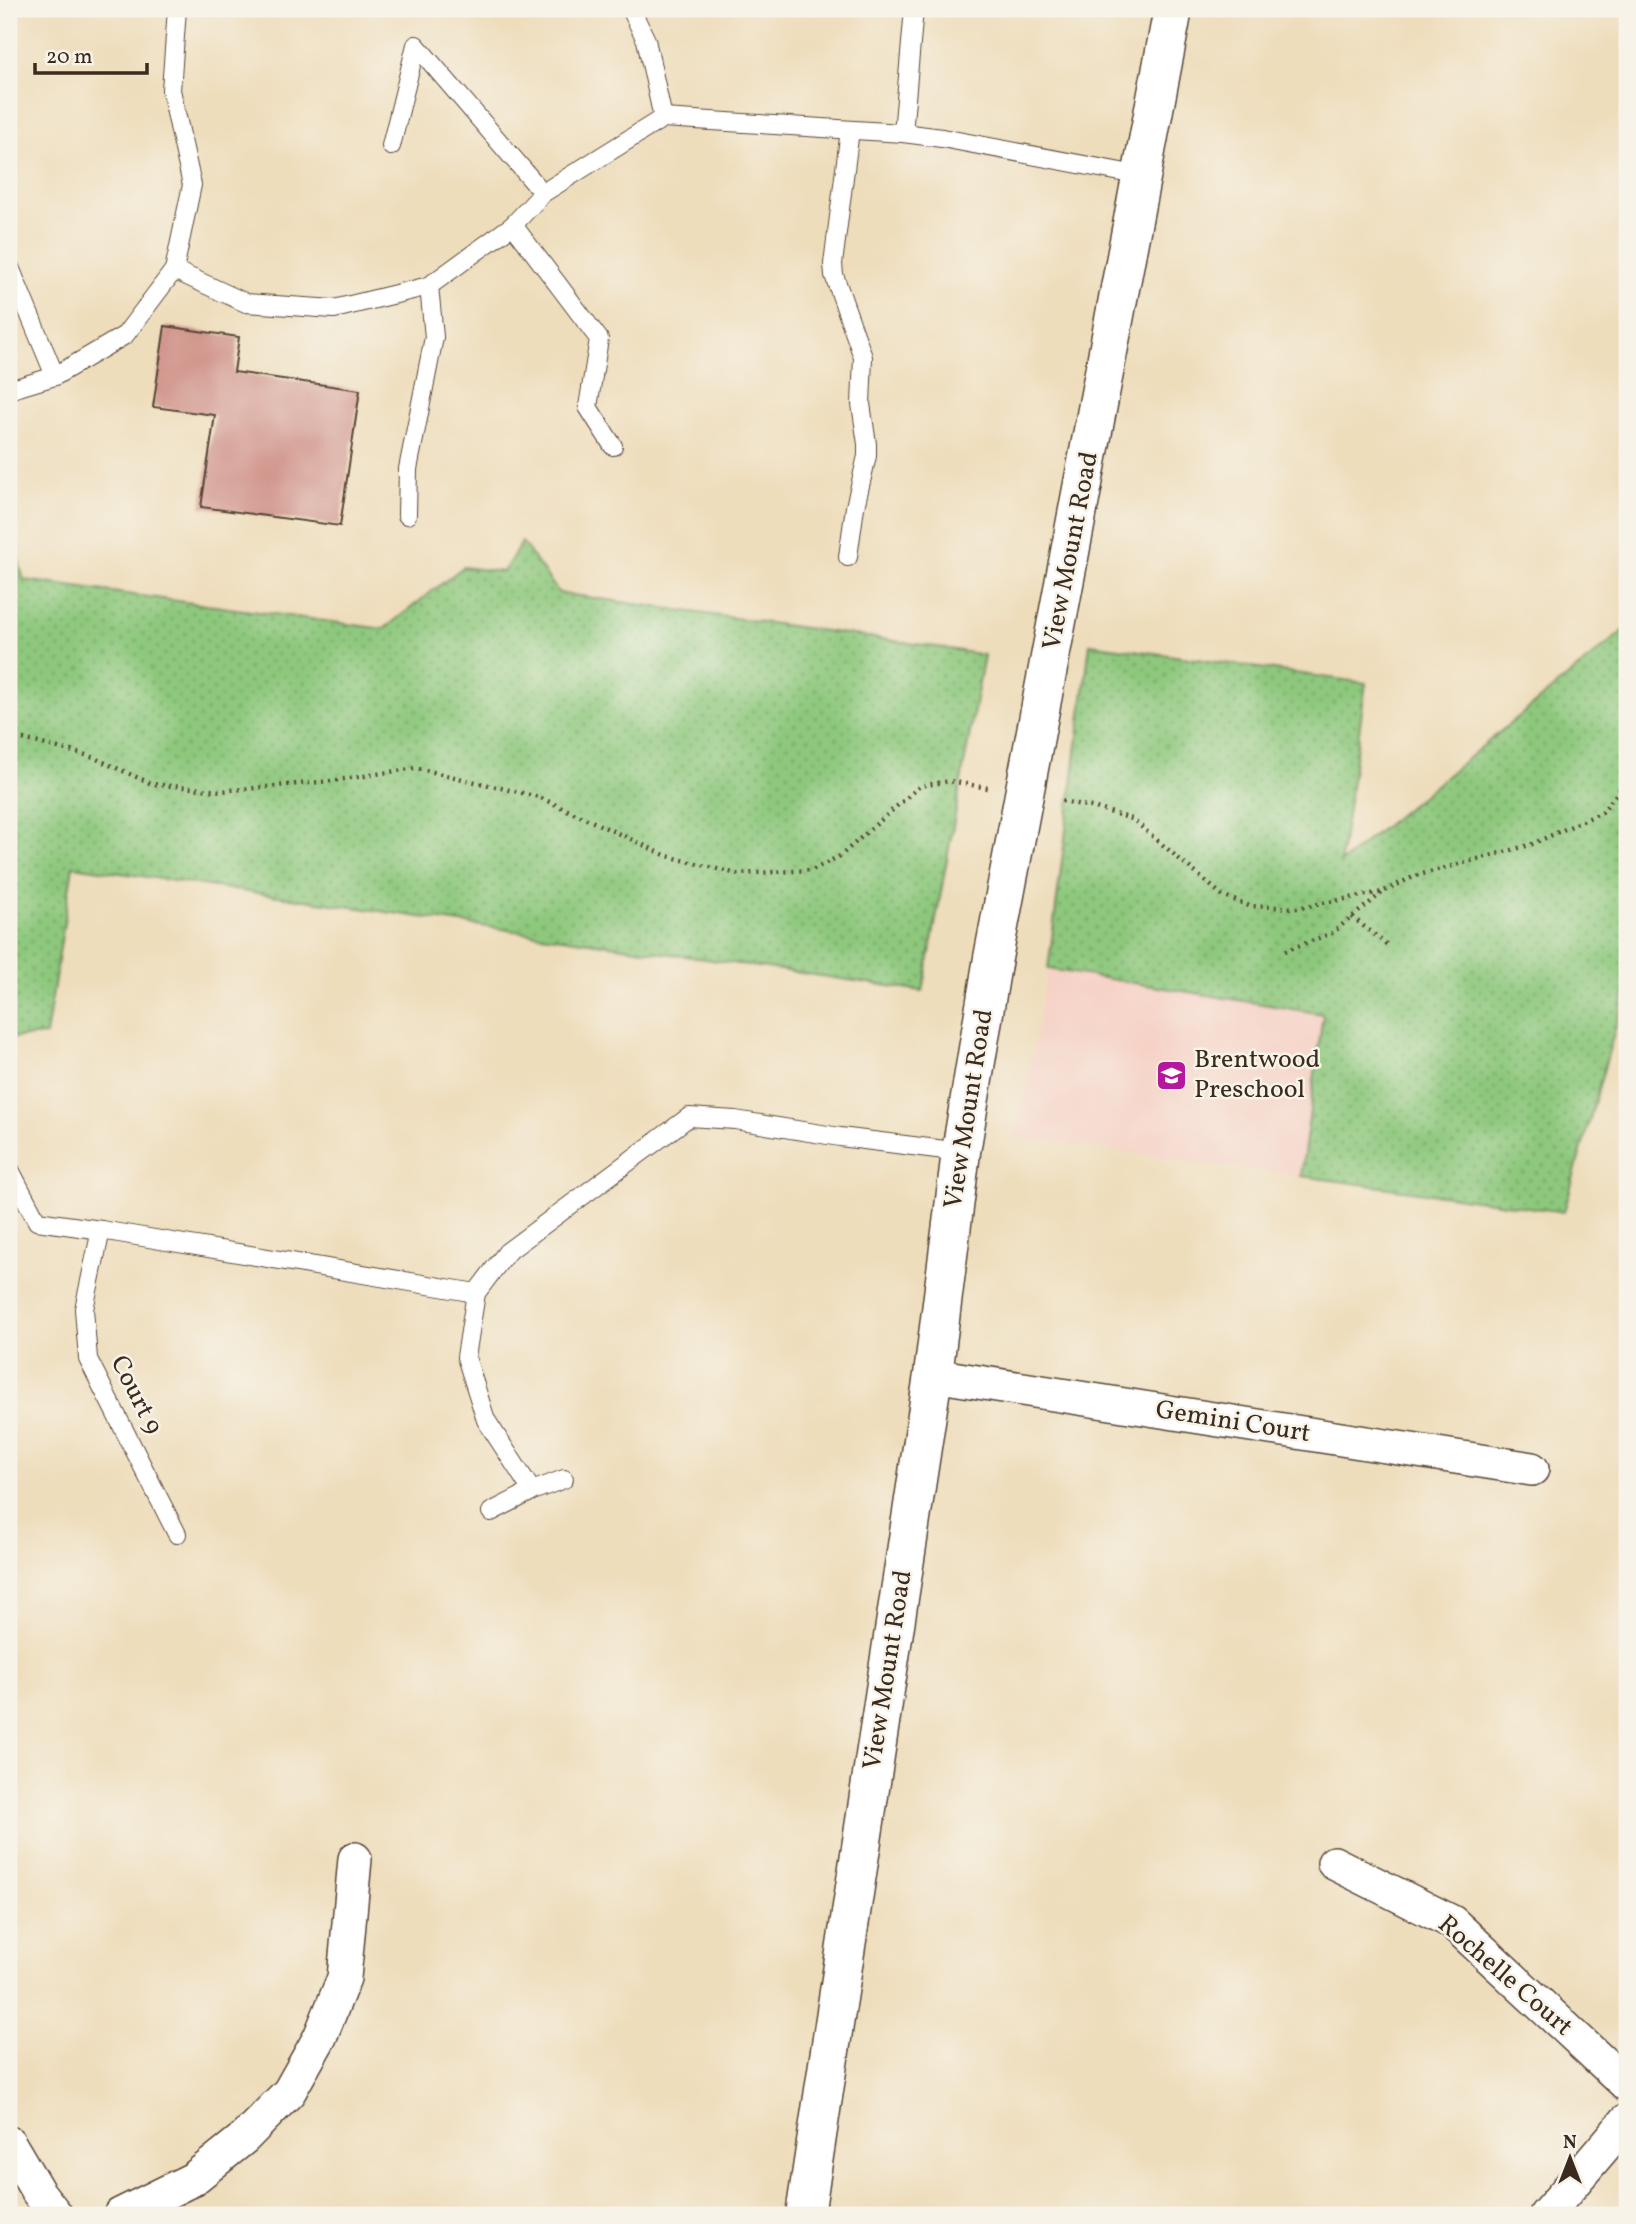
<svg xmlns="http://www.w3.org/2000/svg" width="1636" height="2224" font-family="Vollkorn,serif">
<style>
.built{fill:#f6d1c6}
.park{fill:url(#park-dots);stroke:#64794e;stroke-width:2}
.building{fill:#d1968d}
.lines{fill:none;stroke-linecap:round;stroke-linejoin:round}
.service-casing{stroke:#564536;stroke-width:20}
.minor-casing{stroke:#564536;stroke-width:36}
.tertiary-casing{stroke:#564536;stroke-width:41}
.path{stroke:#564536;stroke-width:4.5;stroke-dasharray:2 5;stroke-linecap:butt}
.service{stroke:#fff;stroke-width:18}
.minor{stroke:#fff;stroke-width:33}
.tertiary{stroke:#fff;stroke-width:38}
.labels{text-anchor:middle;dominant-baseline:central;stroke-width:5;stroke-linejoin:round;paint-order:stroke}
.street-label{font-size:26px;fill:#3b2a1e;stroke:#f7f3e8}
.poi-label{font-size:26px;fill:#3b2a1e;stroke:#f7f3e8;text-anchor:start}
</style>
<defs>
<pattern id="park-dots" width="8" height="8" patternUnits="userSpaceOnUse" patternTransform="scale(1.75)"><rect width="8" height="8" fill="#8dc87d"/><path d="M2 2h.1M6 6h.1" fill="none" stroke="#74a366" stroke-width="1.8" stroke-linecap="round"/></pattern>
</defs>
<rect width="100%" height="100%" fill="#f7f3e8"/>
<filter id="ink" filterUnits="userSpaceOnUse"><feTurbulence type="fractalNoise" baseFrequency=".0143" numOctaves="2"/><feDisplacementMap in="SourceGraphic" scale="14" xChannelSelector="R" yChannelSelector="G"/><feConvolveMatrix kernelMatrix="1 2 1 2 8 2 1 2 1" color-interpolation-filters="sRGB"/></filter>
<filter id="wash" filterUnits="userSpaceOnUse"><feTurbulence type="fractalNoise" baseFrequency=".00686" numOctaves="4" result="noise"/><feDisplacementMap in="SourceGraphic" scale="28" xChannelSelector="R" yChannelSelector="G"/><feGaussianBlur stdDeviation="1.57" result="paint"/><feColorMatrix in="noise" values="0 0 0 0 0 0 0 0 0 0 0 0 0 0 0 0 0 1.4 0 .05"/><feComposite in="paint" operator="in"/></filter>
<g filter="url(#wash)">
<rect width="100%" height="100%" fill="#edb"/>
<path class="built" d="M1048 969 1323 1014 1301 1177 1016 1137Z"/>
<g class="park">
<path d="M9 527 24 580 384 629 463 567 503 572 522 542 559 593 944 648 984 655 923 991 73 866 46 1035 9 1038Z"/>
<path d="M1627 628V986L1564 1212 1301 1176 1323 1014 1048 969 1090 644 1366 683 1340 863Z"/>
</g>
<g id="blocks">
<path class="building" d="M165 326 239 337 234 372 360 390 340 526 201 507 215 415 153 407Z"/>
</g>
</g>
<g filter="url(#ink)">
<use href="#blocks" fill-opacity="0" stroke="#564536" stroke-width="2"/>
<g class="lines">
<defs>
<g id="service">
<path d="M631 9 646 40 663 118"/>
<path d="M903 133 914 9"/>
<path d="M391 146 416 45 543 193"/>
<path d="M513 225 599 339 588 407 613 446"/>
<path d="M9 265 55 376"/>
<path d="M174 270 246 303 334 309 429 286 513 225 543 193 663 118 903 133 942 138 1142 176"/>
<path d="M9 390 55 376 125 335 174 270 192 185 171 90 177 9"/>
<path d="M407 515 408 469 434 337 429 286"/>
<path d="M848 557 855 507 867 456V444L861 404 863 357 834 275 833 264 850 130"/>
<path d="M9 1168 37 1221 101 1230 476 1293 507 1252 689 1117 735 1120 840 1137 961 1152"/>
<path d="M101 1230 84 1309 88 1359 177 1534"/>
<path d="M476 1293 466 1357 486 1420 532 1491 491 1512"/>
<path d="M532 1491 564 1479"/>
</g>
<g id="minor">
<path d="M933 1375 1532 1469"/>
<path d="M1334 1863 1452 1922 1627 2085"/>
<path d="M9 2143 38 2192 56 2215"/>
<path d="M120 2215 193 2179 244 2138 289 2092 320 2037 344 1978 355 1859"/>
<path d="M1546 2215 1627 2120"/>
</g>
<path id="tertiary" d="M805 2215 933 1375 961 1152 993 958 1173 9"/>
</defs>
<use href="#service" class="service-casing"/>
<use href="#minor" class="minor-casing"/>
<use href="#tertiary" class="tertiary-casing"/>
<g class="path">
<path d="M9 740 23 739 90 756 152 784 221 791 331 781 416 768 539 797 667 856 737 874 812 870 840 856 920 786 950 781 988 788"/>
<path d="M1062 801 1096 808 1132 819 1222 895 1249 906 1297 908 1382 892 1415 876 1530 845 1602 812 1627 781"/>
<path d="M1352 917 1390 947"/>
<path d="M1285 951 1332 933 1382 893"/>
</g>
<use href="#service" class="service"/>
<use href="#minor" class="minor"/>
<use href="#tertiary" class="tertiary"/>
</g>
</g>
<defs>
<symbol id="school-square" viewBox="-11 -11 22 22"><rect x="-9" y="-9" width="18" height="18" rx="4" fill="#b5179e" stroke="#f7f3e8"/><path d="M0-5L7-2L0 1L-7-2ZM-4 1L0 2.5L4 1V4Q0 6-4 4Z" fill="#fff"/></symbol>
</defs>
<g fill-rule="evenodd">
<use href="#school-square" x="1154" y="1058" width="35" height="35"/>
</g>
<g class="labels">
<g class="street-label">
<text transform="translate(1071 551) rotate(-79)">View Mount Road</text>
<text transform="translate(969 1109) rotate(-81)">View Mount Road</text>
<text transform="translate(136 1395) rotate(63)">Court 9</text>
<text transform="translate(1233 1422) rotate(9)">Gemini Court</text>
<text transform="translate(888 1670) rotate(-81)">View Mount Road</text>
<text transform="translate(1505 1976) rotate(41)">Rochelle Court</text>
</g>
<g class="poi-label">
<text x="1194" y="1060">Brentwood<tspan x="1194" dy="30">Preschool</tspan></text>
</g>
</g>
<rect width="1636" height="2224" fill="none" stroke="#f7f3e8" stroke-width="35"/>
<g transform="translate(1570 2158)" stroke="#f7f3e8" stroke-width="5" paint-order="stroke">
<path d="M0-5L12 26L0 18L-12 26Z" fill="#3b2a1e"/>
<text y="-10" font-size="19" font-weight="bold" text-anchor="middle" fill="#3b2a1e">N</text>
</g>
<path d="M35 63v10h112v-10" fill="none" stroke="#3b2a1e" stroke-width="3.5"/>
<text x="46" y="63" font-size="21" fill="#3b2a1e" stroke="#f7f3e8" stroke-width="5" paint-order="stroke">20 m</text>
</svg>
